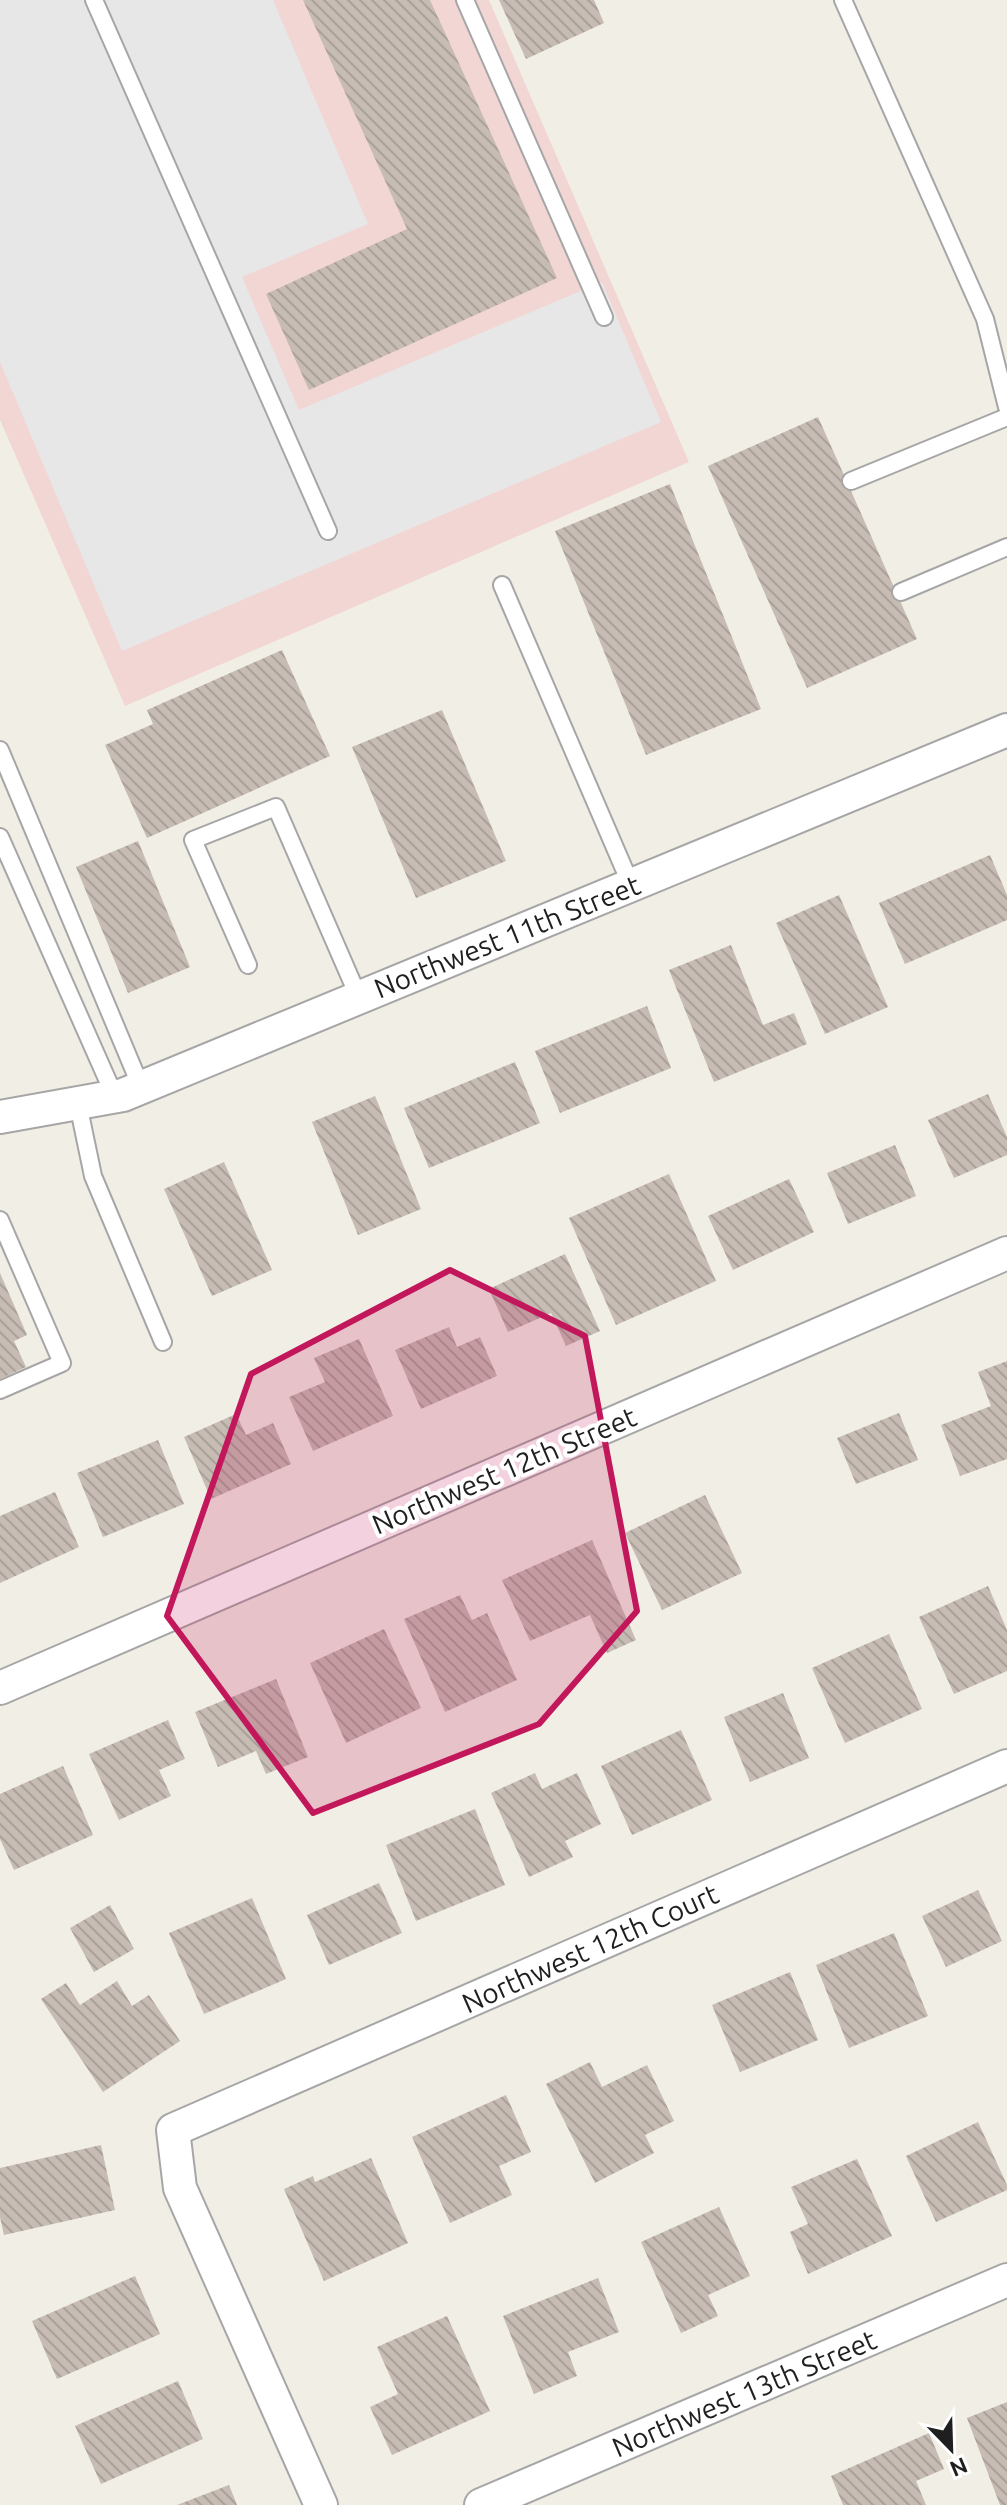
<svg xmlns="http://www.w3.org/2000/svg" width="1007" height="2505" font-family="Ubuntu,sans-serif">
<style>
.commercial{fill:#f2d6d3}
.parking{fill:#e7e7e7}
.building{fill:url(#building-back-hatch)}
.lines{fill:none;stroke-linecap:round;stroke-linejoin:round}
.service-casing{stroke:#a6a6a6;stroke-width:20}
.minor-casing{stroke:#a6a6a6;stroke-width:36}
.service{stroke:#fff;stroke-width:16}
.minor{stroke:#fff;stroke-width:32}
.marked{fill:#c2185b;fill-opacity:0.2;stroke:#c2185b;stroke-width:6;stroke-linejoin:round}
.labels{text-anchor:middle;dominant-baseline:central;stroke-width:8;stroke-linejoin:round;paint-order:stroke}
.street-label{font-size:28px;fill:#1f1f1f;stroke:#fff}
</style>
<defs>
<pattern id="building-back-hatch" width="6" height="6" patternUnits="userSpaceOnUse" patternTransform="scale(2)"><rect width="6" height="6" fill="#c6bcb4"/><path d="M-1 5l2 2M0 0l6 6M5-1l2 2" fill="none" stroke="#aaa19a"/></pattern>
</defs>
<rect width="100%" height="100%" fill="#f1eee5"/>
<path class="commercial" d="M0 0H489L689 462 125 706 0 420Z"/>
<path class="parking" d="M0 0H273L368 224 242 277 299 410 602 282 661 422 122 651 0 362Z"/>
<g class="building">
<path d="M303 0H430L557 278 309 390 266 294 407 229Z"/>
<path d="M499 0H594L604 23 526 59Z"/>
<path d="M818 417 917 639 807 688 708 466Z"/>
<path d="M670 484 761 709 646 755 555 531Z"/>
<path d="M282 650 330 756 147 838 105 745 153 724 147 710Z"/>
<path d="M442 710 506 861 416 898 352 747Z"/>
<path d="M138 841 190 967 128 993 76 867Z"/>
<path d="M990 855 1007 895V920L905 964 879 903Z"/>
<path d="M839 895 888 1007 825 1034 776 923Z"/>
<path d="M731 945 763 1025 794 1013 807 1044 714 1082 669 970Z"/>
<path d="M647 1006 671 1068 560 1113 535 1051Z"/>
<path d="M515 1062 540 1123 429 1168 404 1108Z"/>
<path d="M988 1094 1007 1137V1155L954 1178 928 1120Z"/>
<path d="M375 1096 421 1209 358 1235 312 1122Z"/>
<path d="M895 1145 916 1196 848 1224 827 1173Z"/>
<path d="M224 1162 272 1270 212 1296 164 1189Z"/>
<path d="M669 1174 716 1281 616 1325 569 1218Z"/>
<path d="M789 1179 814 1232 733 1270 708 1216Z"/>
<path d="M565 1254 600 1331 566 1346 551 1313 508 1332 489 1289Z"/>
<path d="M0 1273 27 1335 14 1341 26 1367 0 1379Z"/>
<path d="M449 1327 457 1347 480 1337 497 1376 421 1409 395 1350Z"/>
<path d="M359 1339 393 1416 313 1451 289 1397 325 1382 314 1358Z"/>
<path d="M1007 1361V1459L960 1476 941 1425 991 1406 978 1372Z"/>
<path d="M899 1413 918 1460 856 1484 837 1438Z"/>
<path d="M236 1414 246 1435 273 1423 291 1464 211 1499 184 1437Z"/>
<path d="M158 1440 184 1504 103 1537 77 1473Z"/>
<path d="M55 1492 79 1547 0 1583V1516Z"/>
<path d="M705 1495 742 1573 662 1610 625 1533Z"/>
<path d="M592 1540 636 1640 607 1653 590 1615 530 1641 502 1580Z"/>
<path d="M988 1586 1007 1630V1671L954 1694 919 1617Z"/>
<path d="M460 1595 472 1620 487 1613 517 1680 445 1712 404 1619Z"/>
<path d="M384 1629 421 1708 346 1743 310 1663Z"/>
<path d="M889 1634 922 1709 845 1743 812 1668Z"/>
<path d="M276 1679 308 1757 266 1774 256 1751 218 1767 195 1712Z"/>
<path d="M783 1693 809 1758 750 1782 724 1717Z"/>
<path d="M168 1720 185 1759 159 1770 171 1796 119 1820 89 1754Z"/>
<path d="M681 1730 712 1800 632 1835 601 1766Z"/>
<path d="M63 1766 93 1835 14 1870 0 1839V1794Z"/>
<path d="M535 1773 542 1789 577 1773 601 1824 565 1841 573 1857 529 1877 491 1793Z"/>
<path d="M475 1809 505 1885 416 1921 386 1845Z"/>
<path d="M379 1883 402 1933 329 1965 307 1915Z"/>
<path d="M978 1890 1002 1941 946 1967 922 1916Z"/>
<path d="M252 1898 286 1979 204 2014 169 1933Z"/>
<path d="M110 1905 134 1949 94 1972 70 1928Z"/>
<path d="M894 1933 928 2016 849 2048 816 1965Z"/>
<path d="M790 1972 818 2040 740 2072 712 2005Z"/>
<path d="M117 1981 132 2006 149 1995 180 2041 103 2092 41 1999 66 1983 80 2005Z"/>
<path d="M590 2062 602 2087 647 2065 674 2121 645 2135 654 2153 595 2183 546 2084Z"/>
<path d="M506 2095 531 2152 499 2166 512 2195 450 2223 412 2137Z"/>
<path d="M978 2122 1007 2185V2190L936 2222 906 2156Z"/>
<path d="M101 2145 115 2210 4 2235 0 2217V2168Z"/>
<path d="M371 2158 408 2243 324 2281 284 2189 313 2176 315 2182Z"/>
<path d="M857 2159 892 2236 808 2274 790 2232 808 2224 791 2187Z"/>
<path d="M719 2207 750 2276 708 2295 718 2316 681 2333 641 2242Z"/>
<path d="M135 2276 160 2334 57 2379 32 2321Z"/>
<path d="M598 2278 619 2332 568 2352 577 2376 534 2394 503 2316Z"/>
<path d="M447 2316 490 2411 392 2455 370 2407 398 2394 377 2347Z"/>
<path d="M178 2381 203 2439 101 2484 75 2426Z"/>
<path d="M1007 2402V2505H1000L967 2418Z"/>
<path d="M929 2433 944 2469 916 2481 926 2505H843L831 2476Z"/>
<path d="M229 2485 237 2505H177Z"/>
</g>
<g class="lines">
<defs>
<g id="service">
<path d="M94 0 328 531"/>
<path d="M465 0 604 317"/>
<path d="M843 0 985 319 1007 407"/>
<path d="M851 481 1007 417"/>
<path d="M502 585 631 885"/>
<path d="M901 592 1007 547"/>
<path d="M0 750 141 1087"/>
<path d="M0 837 115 1097"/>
<path d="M248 965 193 840 276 807 359 998"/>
<path d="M78 1104 93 1176 163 1342"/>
<path d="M0 1220 62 1363 0 1390"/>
</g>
<g id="minor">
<path d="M0 1117 123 1095 1007 730"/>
<path d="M0 1688 1007 1253"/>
<path d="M321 2505 180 2188 173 2130 1007 1766"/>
<path d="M481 2505 1007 2280"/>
</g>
</defs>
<use href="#service" class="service-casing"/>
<use href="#minor" class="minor-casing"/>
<use href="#service" class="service"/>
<use href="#minor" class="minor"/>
</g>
<path class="marked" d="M450 1270 585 1336 637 1611 539 1724 313 1813 167 1616 251 1374Z"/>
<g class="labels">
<g class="street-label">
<text transform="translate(507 936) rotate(-22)">Northwest 11th Street</text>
<text transform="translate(504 1470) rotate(-23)">Northwest 12th Street</text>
<text transform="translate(590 1948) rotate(-24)">Northwest 12th Court</text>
<text transform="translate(744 2393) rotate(-23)">Northwest 13th Street</text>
</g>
</g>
<g transform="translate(951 2449) rotate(157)" stroke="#ffffff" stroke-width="6" paint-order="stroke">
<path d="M0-6L14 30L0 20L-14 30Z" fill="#1f1f1f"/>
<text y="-12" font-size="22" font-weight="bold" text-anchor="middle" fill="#1f1f1f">N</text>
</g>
</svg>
